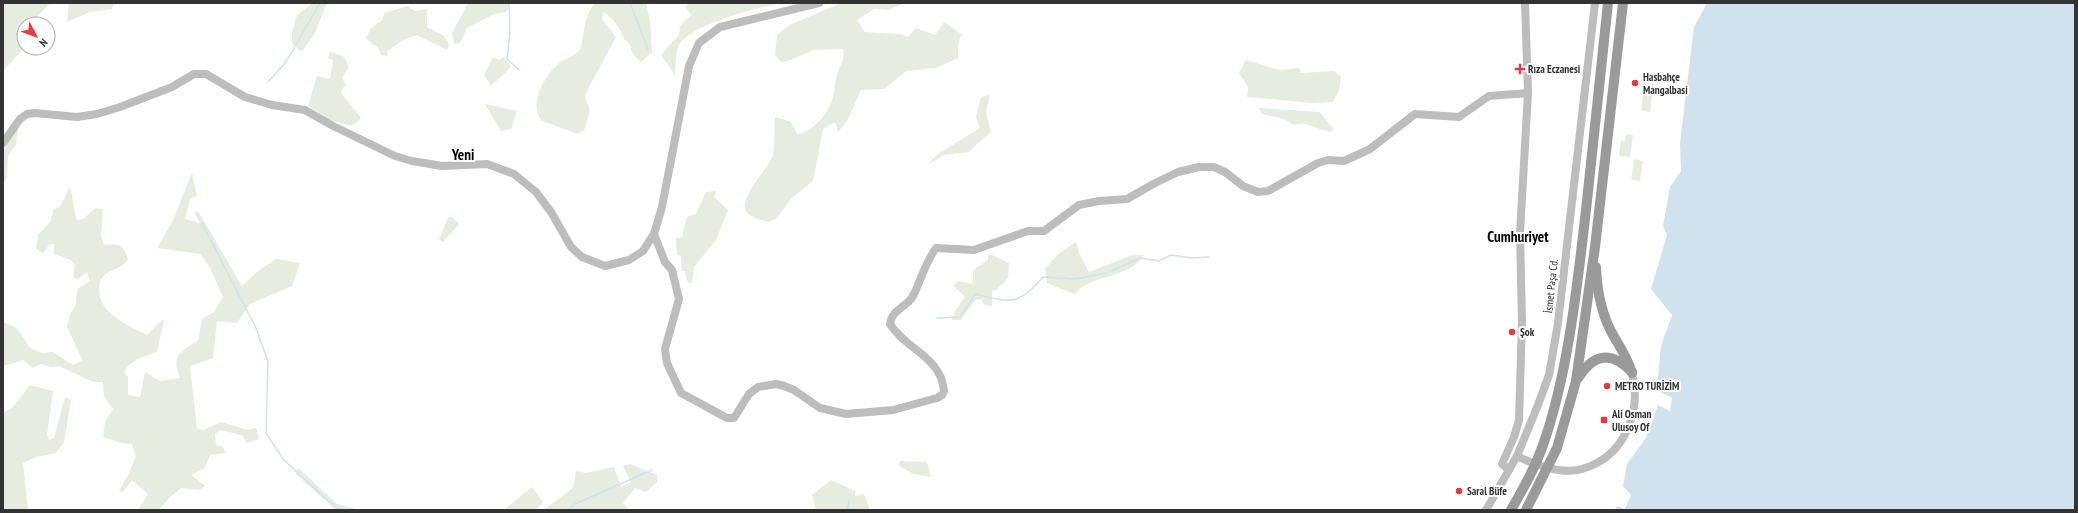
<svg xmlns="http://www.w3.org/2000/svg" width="2078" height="513" font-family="'PT Sans Narrow',sans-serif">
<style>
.green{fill:#e6ecdf}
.water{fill:#cfe2ee}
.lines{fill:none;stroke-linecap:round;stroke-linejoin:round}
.stream{stroke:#cfe2ee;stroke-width:1.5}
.secondary{stroke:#bdbdbd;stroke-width:8}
.highway{stroke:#9a9a9a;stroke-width:10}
.poi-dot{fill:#e63946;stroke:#fff;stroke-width:1.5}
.labels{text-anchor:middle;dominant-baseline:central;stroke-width:4;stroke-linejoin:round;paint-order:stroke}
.poi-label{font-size:11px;font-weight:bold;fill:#333;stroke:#fff;text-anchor:start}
.street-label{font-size:11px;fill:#333;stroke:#fff}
.district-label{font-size:15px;font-weight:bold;fill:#000;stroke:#fff}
</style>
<rect width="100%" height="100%" fill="#fff"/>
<g class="green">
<path d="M3 3H50L35 19 33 24H24V48L3 71Z"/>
<path d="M69 3H114L112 9 90 12 67 22Z"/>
<path d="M313 3H327L315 33 303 50 300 51 292 43V33L297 15Z"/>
<path d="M468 3H511L506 12 494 14 467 28 460 43H454L452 33Z"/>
<path d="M594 3H646L650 21 652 52 641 62C639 59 634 56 632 52 630 46 631 42 624 40 621 28 613 19 604 12L602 19 616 37 589 87 585 97 590 110 584 131 578 134 542 121C528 105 544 77 557 65 564 58 578 56 581 47 582 43 582 39 583 35 585 23 588 13 594 3Z"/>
<path d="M689 3H782C759 7 687 25 678 47 675 55 676 67 675 75L661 55 679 35 680 26 691 15 685 7Z"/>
<path d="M842 3H905L888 10 874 9 857 20 865 32 899 34 908 37 916 28 935 35 944 22 961 34 958 46V58L936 68 906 71 884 89 861 90 847 121 838 132 835 122 823 129 813 181 792 198 777 218 769 222C763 220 756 219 751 216 730 204 770 168 773 155 775 143 774 129 775 117L791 122 797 134C811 133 824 118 830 105 835 96 834 84 837 75 839 65 846 60 843 49L814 50 788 61 781 62 775 55 777 35 789 25Z"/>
<path d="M407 6 415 11 427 9V27L444 36 449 44 447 50 417 35 405 39 387 51 388 56 381 55 378 47 372 44 366 38 371 28 383 20 384 13Z"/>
<path d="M330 52 343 56 349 67 342 78 346 85 340 92 361 118 352 126 330 120 308 106 317 76 330 79 333 60 328 58Z"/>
<path d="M493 57 499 60 504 57 511 67 491 86 484 75Z"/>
<path d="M1246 60 1279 70 1299 68 1301 73 1334 71 1341 77 1339 90 1333 102 1312 103 1247 97 1248 87 1239 73Z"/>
<path d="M1648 81H1654L1650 112 1641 110 1643 94H1647Z"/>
<path d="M990 94 986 113 991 132 968 152 945 155 927 165 938 154 980 128 976 117 981 97Z"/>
<path d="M485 104 517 111 511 129 501 131Z"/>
<path d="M1259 108 1320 112 1334 130 1329 132 1303 123 1293 125 1284 119 1262 114Z"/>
<path d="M18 127 16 145 8 156 7 178 3 183C3 160 0 143 18 127Z"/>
<path d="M1626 135H1633L1630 157 1619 156 1621 141H1625Z"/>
<path d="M1634 159 1643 161 1640 181 1631 180Z"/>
<path d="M192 173 197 196 190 199 185 219 200 223 194 212 198 211 242 286 257 272 276 259 300 263 292 286 250 304 237 323 217 321 213 358 190 366 197 428 203 430 221 422 248 430 256 428 259 439 247 443 242 435 220 430 215 434 216 445 223 447 226 453 210 455 205 468 191 475 205 486 201 490 181 488 169 498 159 510H138L148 494 132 480 123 492 119 491 129 473 136 456 132 444 121 443 103 437 105 422 113 409 104 396 103 382H93L59 366 50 367 41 364 33 368 23 360 3 366V322L17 328 30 348 42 353 53 352 73 365 83 361 67 327 70 314 76 305 77 289 90 281 87 272 78 279 73 278 75 264 71 260 54 254V244H50L43 253 36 249 38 235 50 222 54 209 60 207 70 186C73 198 73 209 77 220L83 219 96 208 103 209 101 235 104 245C120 244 123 243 128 260 121 270 107 269 101 279 99 282 100 285 99 288 98 314 128 325 147 335L162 320H164L157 352C145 356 130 360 124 372L128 377V395L140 397 145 372 160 381 180 378C171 357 179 351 198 341L202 319 214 312 223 297 210 268 200 254 157 248 173 221Z"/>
<path d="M716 191 714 197 728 210 716 240 694 267 692 282 688 283 685 271H682L681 256 677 254 676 238 682 237 687 217 696 214 706 192Z"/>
<path d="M451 216 459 224 443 242 439 239 448 218Z"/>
<path d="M1076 242 1079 253 1089 272 1132 255H1144C1132 274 1106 275 1087 284 1082 286 1078 291 1074 294L1047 283 1045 269 1058 254Z"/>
<path d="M988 255H992L1009 263 1008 278 996 290 992 291V306L985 305 981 299 975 300 961 320H952L955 311 965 297 953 285 958 281 973 284V270L988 260Z"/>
<path d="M30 385 53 391 47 435 49 440 54 438 65 397 71 400 64 442 56 453 36 457 23 463 28 510H3V413L12 408Z"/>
<path d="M900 461 927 462 931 477 913 474 898 465Z"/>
<path d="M630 464 657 475V482L646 492 635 488 623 503 629 510H543L573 488 576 471 586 473 614 467 621 487 631 482 623 466Z"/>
<path d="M298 468 337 504 359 510H336L296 474Z"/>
<path d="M831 480 855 491V496L864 494 870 510H816L812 495Z"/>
<path d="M532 487 543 502 536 510H504Z"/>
</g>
<path class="water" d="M1707 3H2075V510H1615L1617 506 1625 509 1631 495 1623 486 1627 464 1646 438 1658 405 1670 411 1672 398 1657 390 1661 346 1672 315 1651 289 1667 235 1663 226 1670 187 1681 171 1680 143 1694 27Z"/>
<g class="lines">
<g class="stream">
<path d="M509 3 510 32 507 59 519 70"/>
<path d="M630 3 648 49"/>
<path d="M268 82 286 62 320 3"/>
<path d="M202 223 256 328 268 362 266 433 283 459 328 501 341 510"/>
<path d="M937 318 960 317 975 294C1011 303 1018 306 1043 277L1076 279 1106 273 1141 258 1159 261 1171 255 1192 258 1209 257"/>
<path d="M567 510 575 504 652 470"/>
<path d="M847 510 849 501"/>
</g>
<g class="secondary">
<path d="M3 143 20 119 27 114 35 113 77 117 97 114 120 107 172 87 194 74H206L245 97 272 105 305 110 333 126 395 156 412 161 442 166 487 164 514 174 536 192 551 212 571 247 582 257 605 266 629 260 643 251 654 234 662 207 689 66 699 43 720 27 819 3"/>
<path d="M654 234 665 262 672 270 679 299 665 349 667 363 681 393 727 418H734L749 394 758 387 776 384 784 386 794 390 820 408 846 414 893 410 937 398 942 395 944 391C941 356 906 350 890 324 892 309 907 307 913 296 921 280 925 263 936 248L974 250 1028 231H1044L1079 205 1099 201 1127 199 1155 183 1178 172 1199 167H1214L1225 172 1243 186 1258 192 1268 191 1318 163 1328 160 1344 161 1370 149 1415 114 1459 117 1489 96 1528 93"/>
<path d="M1517 456C1534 465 1563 475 1582 469 1624 457 1642 413 1632 373"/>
<path d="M1509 470 1502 464 1514 437 1519 420 1522 321 1520 233 1528 93 1525 3"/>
<path d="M1486 510 1517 456 1538 405 1549 375 1558 323 1595 3"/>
</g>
<g class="highway">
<path d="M1596 267C1597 290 1601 314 1613 335 1621 349 1627 357 1632 373"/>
<path d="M1578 378C1594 353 1611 351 1632 372"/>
<path d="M1511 510C1523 489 1535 468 1543 445 1569 371 1578 279 1587 201 1594 135 1601 69 1608 3"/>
<path d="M1526 510 1557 448 1576 381 1595 247 1623 3"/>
</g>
</g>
<g class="poi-dot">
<path d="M1518 63h4v4h4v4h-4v4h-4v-4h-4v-4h4z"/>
<circle cx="1635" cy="83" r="4"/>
<circle cx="1512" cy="332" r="4"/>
<circle cx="1607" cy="386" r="4"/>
<rect x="1600" y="416" width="8" height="8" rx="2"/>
<circle cx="1459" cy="491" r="4"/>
</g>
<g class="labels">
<g class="poi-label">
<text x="1528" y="69">Rıza Eczanesi</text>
<text x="1643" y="77">Hasbahçe<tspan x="1643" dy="13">Mangalbasi</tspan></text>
<text x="1520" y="332">Şok</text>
<text x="1615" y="386">METRO TURİZİM</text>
<text x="1612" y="414">Ali Osman<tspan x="1612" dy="13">Ulusoy Of</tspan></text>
<text x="1467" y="491">Saral Büfe</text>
</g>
<g class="street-label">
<text transform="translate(1551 286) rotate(-84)">İsmet Paşa Cd.</text>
</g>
<g class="district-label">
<text x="463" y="154">Yeni</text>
<text x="1518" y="236">Cumhuriyet</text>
</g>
</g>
<rect width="2078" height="513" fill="none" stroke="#333333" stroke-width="8"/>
<g transform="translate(36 36) rotate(131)"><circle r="19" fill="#ffffff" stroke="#adadad"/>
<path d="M0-3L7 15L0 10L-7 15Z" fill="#e63946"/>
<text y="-6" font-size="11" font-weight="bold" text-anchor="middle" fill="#333333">N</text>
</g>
</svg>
